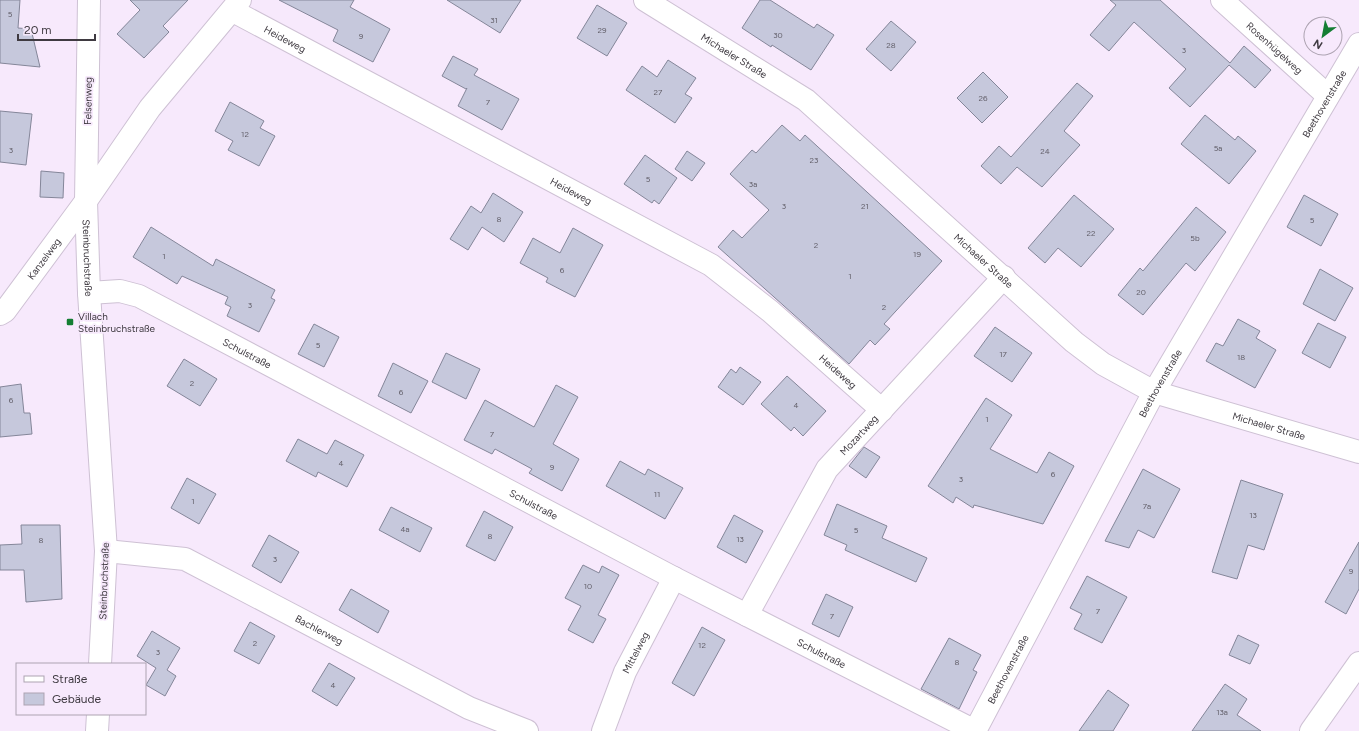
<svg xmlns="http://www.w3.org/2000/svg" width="1359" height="731" font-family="Figtree,sans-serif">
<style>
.building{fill:#c6c8dc;stroke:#848699}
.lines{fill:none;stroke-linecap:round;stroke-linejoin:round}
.street-casing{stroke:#cec1d4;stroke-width:24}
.street{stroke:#fff;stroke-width:22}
.poi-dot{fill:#147e33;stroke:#f7e9fc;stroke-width:1.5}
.labels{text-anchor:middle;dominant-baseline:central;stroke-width:3.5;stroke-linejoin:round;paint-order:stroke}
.number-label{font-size:8px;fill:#615e68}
.street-label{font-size:10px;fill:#3f3a41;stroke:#f7e9fc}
.poi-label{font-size:10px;fill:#3f3a41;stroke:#f7e9fc;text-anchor:start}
</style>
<rect width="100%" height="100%" fill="#f7e9fc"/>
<g class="building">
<path d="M0 0H20L18 28 31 29 40 67 0 63Z"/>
<path d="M130 0H188L163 26 169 32 144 58 117 34 140 10Z"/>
<path d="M279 0H354L350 7 390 29 373 62 333 41 338 30Z"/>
<path d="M447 0H521L500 33Z"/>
<path d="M760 0H770L814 28 817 24 834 35 811 70 772 45 771 47 742 28Z"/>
<path d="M1110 0H1160L1230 63 1244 46 1271 70 1255 88 1229 65 1190 107 1169 88 1186 69 1134 22 1109 51 1090 35 1116 5Z"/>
<path d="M597 5 627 23 607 56 577 38Z"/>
<path d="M891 21 916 42 891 71 866 49Z"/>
<path d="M453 56 478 69 474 75 519 99 502 130 458 106 467 88 466 89 442 76Z"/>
<path d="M668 60 696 78 685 94 692 98 675 123 626 90 642 66 657 77Z"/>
<path d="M983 72 1008 97 982 123 957 98Z"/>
<path d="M1077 83 1093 96 1064 131 1080 145 1042 187 1017 167 1001 184 981 166 999 146 1011 157Z"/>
<path d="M230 102 264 121 260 128 275 136 259 166 228 150 233 141 215 131Z"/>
<path d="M0 111 32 114 26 165 0 162Z"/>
<path d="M1205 115 1235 140 1238 136 1256 151 1229 184 1181 144Z"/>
<path d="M782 125 800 141 805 135 942 261 884 324 890 329 875 345 870 340 849 364 718 247 733 230 742 238 769 210 730 174 752 150 756 153Z"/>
<path d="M687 151 705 163 692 181 675 169Z"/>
<path d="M645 155 677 178 659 204 654 200 652 203 624 184Z"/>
<path d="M41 171 64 173 63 198 40 197Z"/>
<path d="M493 193 523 212 504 242 482 227 468 250 450 239 471 206 481 213Z"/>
<path d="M1074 195 1114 229 1081 267 1058 248 1045 263 1028 248Z"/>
<path d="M1304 195 1338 214 1321 246 1287 227Z"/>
<path d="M1196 207 1226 232 1195 271 1186 263 1143 315 1118 295 1140 268 1143 271Z"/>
<path d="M151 227 213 266 216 259 275 290 271 298 275 300 259 332 227 316 231 307 225 304 228 297 182 276 177 284 133 257Z"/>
<path d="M573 228 603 245 575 297 546 282 548 278 520 263 533 238 560 253Z"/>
<path d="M1320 269 1353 288 1335 321 1303 304Z"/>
<path d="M1238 319 1260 331 1256 338 1276 350 1255 388 1206 361 1216 343 1223 346Z"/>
<path d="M1318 323 1346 337 1330 368 1302 353Z"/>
<path d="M314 324 339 337 324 367 298 354Z"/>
<path d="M995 327 1032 353 1012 382 974 356Z"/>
<path d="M446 353 480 369 466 399 432 382Z"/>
<path d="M184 359 217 379 200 406 167 386Z"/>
<path d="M393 363 428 381 411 413 378 396Z"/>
<path d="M740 367 761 382 743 405 718 387 731 369 736 373Z"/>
<path d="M787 376 826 411 803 436 794 427 791 431 761 404Z"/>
<path d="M21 384 24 413H30L32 434 0 437V387Z"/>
<path d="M556 385 578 397 553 444 579 459 562 491 529 473 532 469 495 449 492 454 464 440 485 400 534 427Z"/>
<path d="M986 398 1012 415 990 449 1037 473 1049 452 1074 466 1043 524 974 505 973 508 956 497 953 503 928 486Z"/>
<path d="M298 439 327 454 335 440 364 455 347 487 318 472 316 477 286 461Z"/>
<path d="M864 447 880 457 866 478 849 466Z"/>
<path d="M620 461 645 475 648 469 683 488 665 519 606 486Z"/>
<path d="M1143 469 1180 489 1154 538 1138 530 1129 548 1105 541Z"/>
<path d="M187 478 216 494 199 524 171 508Z"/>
<path d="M1241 480 1283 494 1264 550 1248 545 1237 579 1212 572Z"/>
<path d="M837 504 887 526 882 538 927 558 916 582 845 550 847 545 824 535Z"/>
<path d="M391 507 432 528 420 552 379 530Z"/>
<path d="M484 511 513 527 495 561 466 546Z"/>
<path d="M734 515 763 531 746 563 717 547Z"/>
<path d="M21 525H60L62 599 26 602 24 570H0V545L22 544Z"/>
<path d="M269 535 299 552 281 583 252 566Z"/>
<path d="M1359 542V589L1346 614 1325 602Z"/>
<path d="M583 565 599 573 602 566 619 575 598 615 606 619 593 643 568 630 581 606 565 598Z"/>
<path d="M1087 576 1127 597 1102 643 1074 629 1082 614 1070 608Z"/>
<path d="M351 589 389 611 378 633 339 610Z"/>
<path d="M826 594 853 607 839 637 812 624Z"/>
<path d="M250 622 275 636 259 664 234 651Z"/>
<path d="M702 627 725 640 694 696 672 683Z"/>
<path d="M152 631 180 648 167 670 176 676 165 696 146 685 156 668 137 656Z"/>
<path d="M1238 635 1259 645 1250 664 1229 655Z"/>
<path d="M949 638 981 655 973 670 977 672 959 709 921 689Z"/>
<path d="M329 663 355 678 337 706 312 691Z"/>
<path d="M1225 684 1247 699 1237 715 1261 731H1192Z"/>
<path d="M1108 690 1129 705 1113 731H1079Z"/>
</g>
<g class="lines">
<defs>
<g id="street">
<path id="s1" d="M89 0 86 201 89 293 106 551 100 664"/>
<path id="s2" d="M645 0 806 100 1074 342 1103 364 1154 392 1359 452"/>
<path id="s3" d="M1222 0 1328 96"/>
<path id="s4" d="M233 11 711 265 770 311 882 410"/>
<path id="s5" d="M89 293 120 291 139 296 674 578 975 731"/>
<path id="s6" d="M0 314 5 311 86 201 150 108 240 0"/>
<path id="s7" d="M106 551 185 559 469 708 527 731"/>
<path id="s8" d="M747 615 827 469 1004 277"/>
<path d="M97 731 98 714"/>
<path id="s9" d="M603 731 625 672 674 578"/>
<path id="s10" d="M975 731 1154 392 1359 44"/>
<path d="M1311 731 1359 663"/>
</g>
</defs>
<use href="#street" class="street-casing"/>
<use href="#street" class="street"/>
</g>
<rect class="poi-dot" x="66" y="318" width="8" height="8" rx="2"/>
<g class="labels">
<g class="number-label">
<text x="10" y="14">5</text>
<text x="494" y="20">31</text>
<text x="602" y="30">29</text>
<text x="778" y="35">30</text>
<text x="361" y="36">9</text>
<text x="891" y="45">28</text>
<text x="1184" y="50">3</text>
<text x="658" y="92">27</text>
<text x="983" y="98">26</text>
<text x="488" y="102">7</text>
<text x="245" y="134">12</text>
<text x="1218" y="148">5a</text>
<text x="11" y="150">3</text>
<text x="1045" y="151">24</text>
<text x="814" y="160">23</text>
<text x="648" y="179">5</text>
<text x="753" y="184">3a</text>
<text x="784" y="206">3</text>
<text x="865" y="206">21</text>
<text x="499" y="219">8</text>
<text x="1312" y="220">5</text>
<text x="1091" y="233">22</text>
<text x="1195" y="238">5b</text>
<text x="816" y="245">2</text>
<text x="917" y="254">19</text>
<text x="164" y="256">1</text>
<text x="562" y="270">6</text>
<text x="850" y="276">1</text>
<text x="1141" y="292">20</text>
<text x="250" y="305">3</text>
<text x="884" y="307">2</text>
<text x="318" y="345">5</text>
<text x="1003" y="354">17</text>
<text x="1241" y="357">18</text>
<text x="192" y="383">2</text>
<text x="401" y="392">6</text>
<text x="11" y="400">6</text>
<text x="796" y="405">4</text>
<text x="987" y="419">1</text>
<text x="492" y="434">7</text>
<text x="341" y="463">4</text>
<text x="552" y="467">9</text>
<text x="1053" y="474">6</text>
<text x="961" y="479">3</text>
<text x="657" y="494">11</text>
<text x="193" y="501">1</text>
<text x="1147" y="506">7a</text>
<text x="1253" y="515">13</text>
<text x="405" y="529">4a</text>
<text x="856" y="530">5</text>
<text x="490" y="536">8</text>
<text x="740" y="539">13</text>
<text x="41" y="540">8</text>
<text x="275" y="559">3</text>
<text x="1351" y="571">9</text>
<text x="588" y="586">10</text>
<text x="1098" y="611">7</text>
<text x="832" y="616">7</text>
<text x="255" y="643">2</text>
<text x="702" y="645">12</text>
<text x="158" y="652">3</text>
<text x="957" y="662">8</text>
<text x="333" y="685">4</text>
<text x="1222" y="712">13a</text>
</g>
<g class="street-label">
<text stroke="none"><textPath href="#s4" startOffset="59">Heideweg</textPath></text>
<text stroke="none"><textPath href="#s3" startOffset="71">Rosenhügelweg</textPath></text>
<text stroke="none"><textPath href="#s2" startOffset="105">Michaeler Straße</textPath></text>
<text transform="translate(88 101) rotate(-89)">Felsenweg</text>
<text stroke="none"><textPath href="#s10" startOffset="718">Beethovenstraße</textPath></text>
<text stroke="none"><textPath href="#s4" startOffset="383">Heideweg</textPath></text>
<text stroke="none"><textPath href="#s1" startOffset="258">Steinbruchstraße</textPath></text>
<text stroke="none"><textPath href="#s6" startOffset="71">Kanzelweg</textPath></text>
<text stroke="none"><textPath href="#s2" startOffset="429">Michaeler Straße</textPath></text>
<text stroke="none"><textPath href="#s5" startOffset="173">Schulstraße</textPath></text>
<text stroke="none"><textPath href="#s4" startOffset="707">Heideweg</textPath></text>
<text stroke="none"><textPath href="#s10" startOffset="394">Beethovenstraße</textPath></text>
<text stroke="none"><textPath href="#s2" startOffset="765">Michaeler Straße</textPath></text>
<text stroke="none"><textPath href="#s8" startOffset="213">Mozartweg</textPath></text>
<text stroke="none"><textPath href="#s5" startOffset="497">Schulstraße</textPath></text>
<text transform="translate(104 581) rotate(-88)">Steinbruchstraße</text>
<text stroke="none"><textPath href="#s7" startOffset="231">Bachlerweg</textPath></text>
<text stroke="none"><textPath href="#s9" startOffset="85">Mittelweg</textPath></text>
<text stroke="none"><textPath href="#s5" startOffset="821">Schulstraße</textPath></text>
<text stroke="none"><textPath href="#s10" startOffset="70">Beethovenstraße</textPath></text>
</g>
<g class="poi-label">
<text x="78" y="316">Villach<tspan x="78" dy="12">Steinbruchstraße</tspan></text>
</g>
</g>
<rect x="16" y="663" width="130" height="52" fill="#f7e9fc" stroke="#ada3b1"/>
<rect x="24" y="676" width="20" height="6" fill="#ffffff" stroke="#ada3b1"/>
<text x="52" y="683" font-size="12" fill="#3f3a41">Straße</text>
<rect x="24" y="693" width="20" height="12" fill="#c6c8dc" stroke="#ada3b1"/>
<text x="52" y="703" font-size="12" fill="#3f3a41">Gebäude</text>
<g transform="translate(1323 36) rotate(212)"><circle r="19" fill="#f7e9fc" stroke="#ada3b1"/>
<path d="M0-3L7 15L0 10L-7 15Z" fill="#147e33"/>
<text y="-6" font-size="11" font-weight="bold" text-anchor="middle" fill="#3f3a41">N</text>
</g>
<path d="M18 34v6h77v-6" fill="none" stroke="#3f3a41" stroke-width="2"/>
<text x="24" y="34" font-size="12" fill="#3f3a41" stroke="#f7e9fc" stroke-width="3" paint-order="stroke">20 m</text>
</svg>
